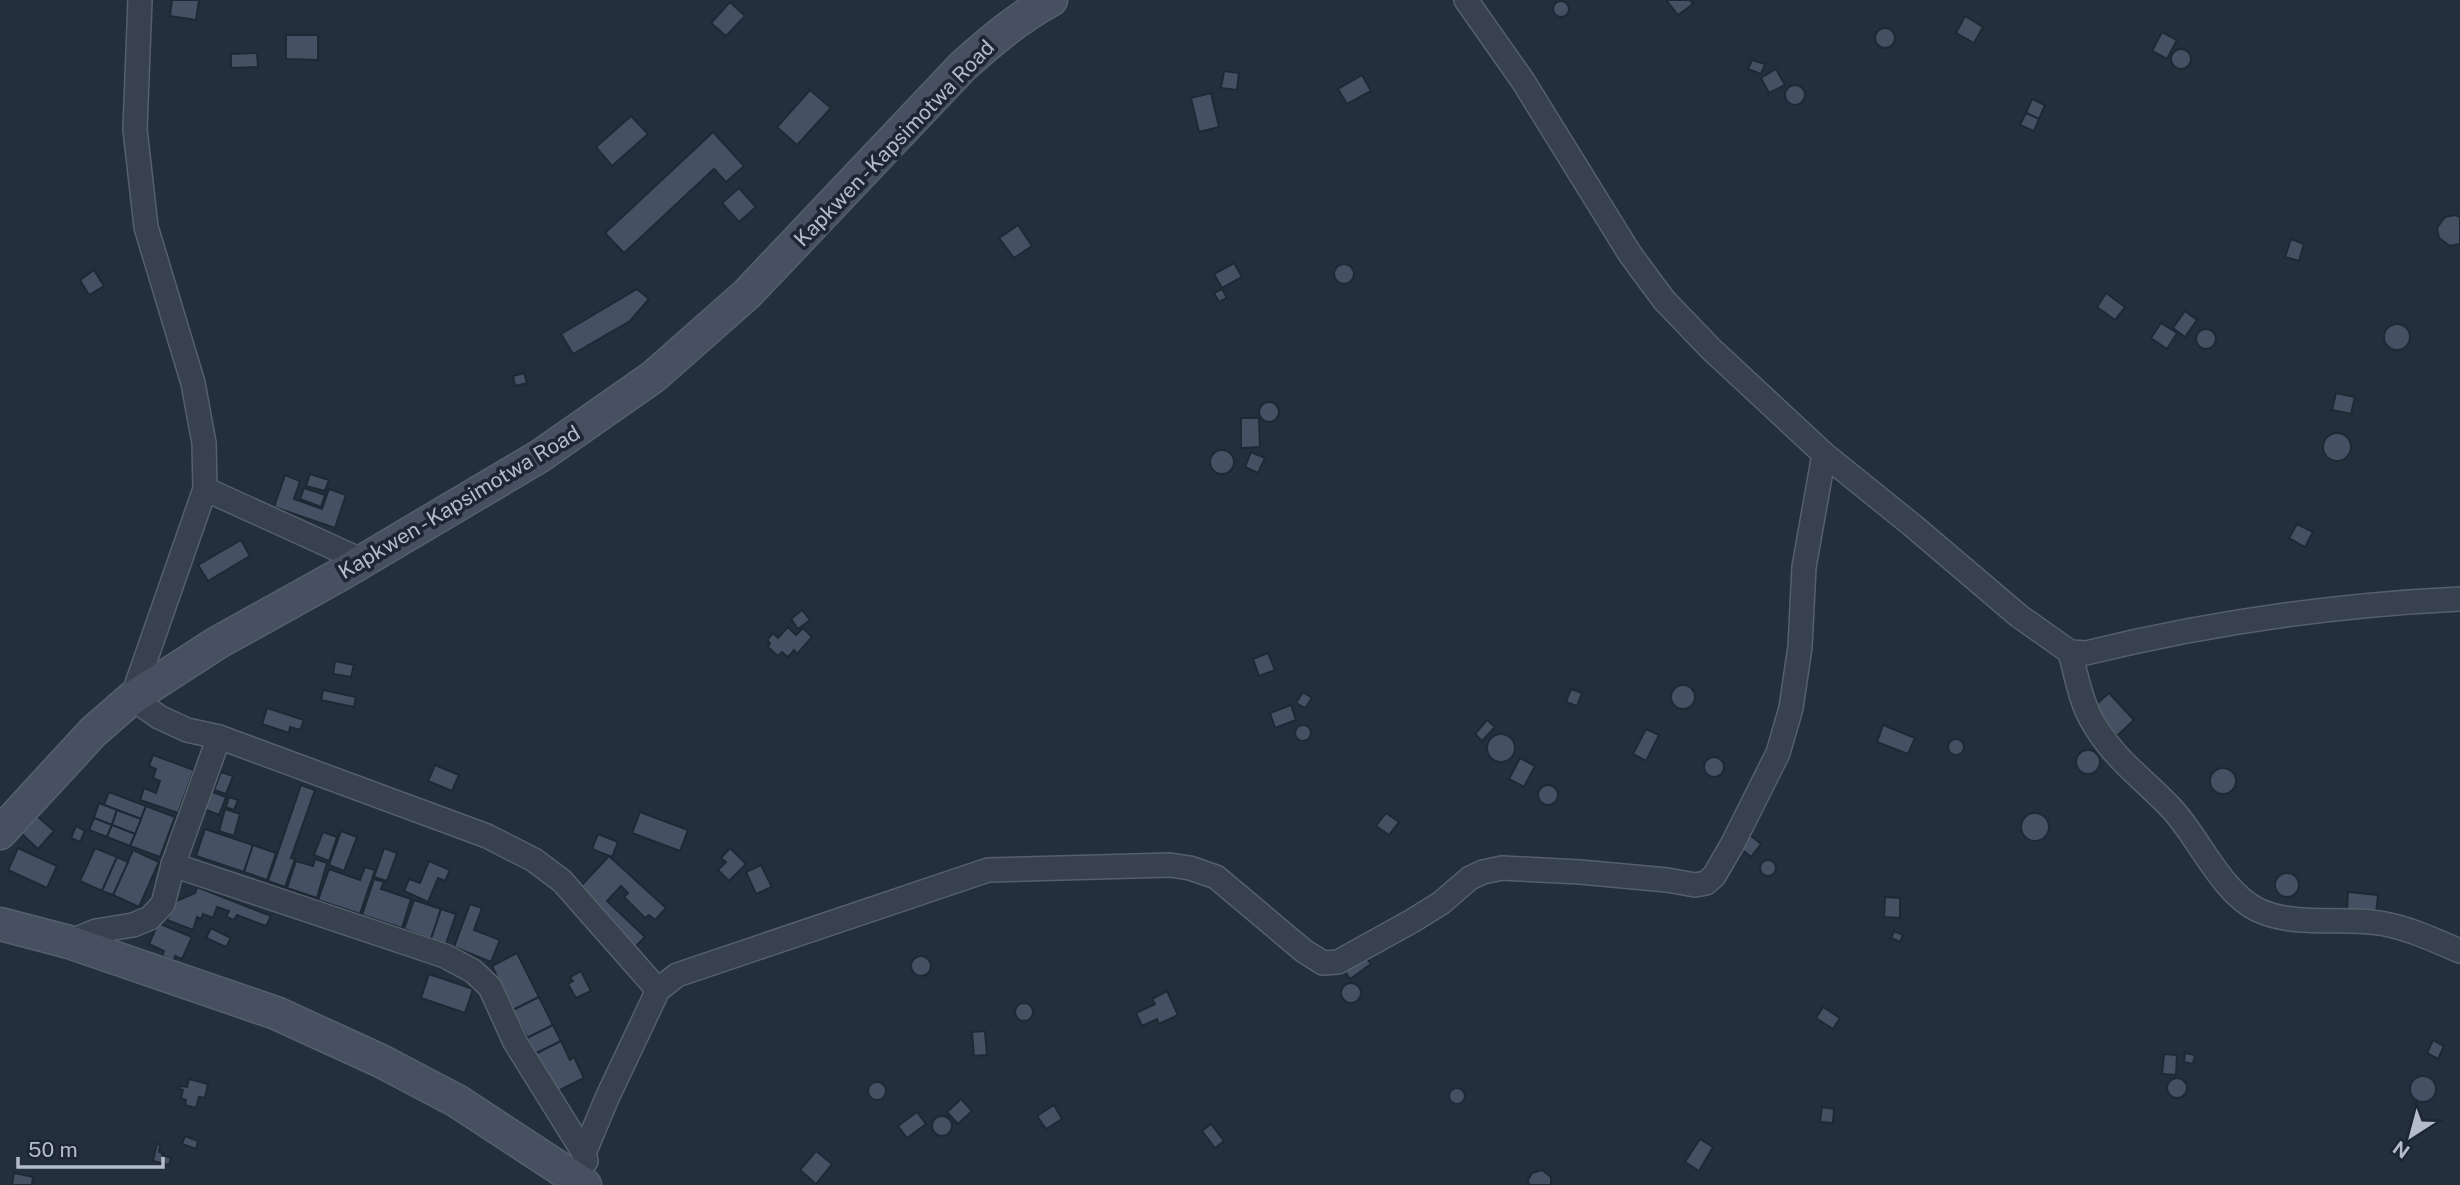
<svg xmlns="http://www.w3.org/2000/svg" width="2460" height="1185" font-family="'Public Sans',sans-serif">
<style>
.building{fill:#455162;stroke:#1f2835;stroke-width:2}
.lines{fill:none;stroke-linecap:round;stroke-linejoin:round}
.street-casing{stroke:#565f6c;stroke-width:26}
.secondary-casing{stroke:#565f6c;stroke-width:35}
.street{stroke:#38414e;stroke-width:23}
.secondary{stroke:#465061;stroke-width:32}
.labels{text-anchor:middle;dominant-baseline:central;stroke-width:7;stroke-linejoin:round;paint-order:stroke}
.street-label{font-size:21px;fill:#b4bcc9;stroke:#1d2633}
</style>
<rect width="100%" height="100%" fill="#242f3e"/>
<g class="building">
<path d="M172 0H199L196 20 170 16Z"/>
<path d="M1666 0H1690L1693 4 1678 15Z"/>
<circle cx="1561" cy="9" r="8"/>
<path d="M730 2 745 16 726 36 711 23Z"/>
<path d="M1965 16 1983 27 1974 43 1956 33Z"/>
<circle cx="1885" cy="38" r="10"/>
<path d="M2162 32 2177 40 2167 59 2152 51Z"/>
<path d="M286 35H318V60L286 59Z"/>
<circle cx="2181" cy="59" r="10"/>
<path d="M257 53 258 67 231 68V54Z"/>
<path d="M1752 60 1765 64 1761 74 1748 69Z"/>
<path d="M1776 69 1785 85 1769 93 1761 78Z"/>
<path d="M1224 71 1239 73 1237 90 1221 88Z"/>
<path d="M1362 75 1371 91 1347 104 1338 89Z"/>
<circle cx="1795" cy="95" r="10"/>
<path d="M810 90 831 108 797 145 777 127Z"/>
<path d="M1211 93 1219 127 1199 132 1191 98Z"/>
<path d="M2032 99 2045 105 2039 119 2026 113Z"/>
<path d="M2026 113 2039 119 2034 131 2020 125Z"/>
<path d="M631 116 648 134 612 166 596 147Z"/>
<path d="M713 132 744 166 726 182 714 169 624 253 605 233Z"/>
<path d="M739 188 756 207 739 222 722 203Z"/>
<path d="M2455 215 2460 217V244L2450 246 2439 238 2437 228 2445 217Z"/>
<path d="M1018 225 1032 246 1014 258 999 238Z"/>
<path d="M2291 239 2304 244 2299 261 2285 257Z"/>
<path d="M1234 263 1242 277 1222 288 1214 274Z"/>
<circle cx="1344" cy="274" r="10"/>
<path d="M94 270 104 286 89 295 80 280Z"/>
<path d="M637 289 649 299 630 321 573 354 561 334Z"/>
<path d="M1222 289 1227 298 1219 302 1214 293Z"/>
<path d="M2106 293 2125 307 2115 320 2097 307Z"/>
<path d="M2185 311 2197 320 2185 337 2173 328Z"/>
<path d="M2161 323 2177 333 2167 349 2151 338Z"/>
<circle cx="2397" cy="337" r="13"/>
<circle cx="2206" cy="339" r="10"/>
<path d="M524 373 527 383 515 386 513 376Z"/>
<path d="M2336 393 2355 397 2351 414 2332 410Z"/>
<circle cx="1269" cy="412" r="10"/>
<path d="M1241 418H1259L1260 447 1241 448Z"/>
<circle cx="2337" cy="447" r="14"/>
<circle cx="1222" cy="462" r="12"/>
<path d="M1251 452 1265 458 1258 473 1245 467Z"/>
<path d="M310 474 329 480 325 491 306 486Z"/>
<path d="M285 475 300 481 294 499 322 509 329 489 346 495 335 528 274 507Z"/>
<path d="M304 488 325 495 321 507 300 499Z"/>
<path d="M2297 524 2313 532 2305 547 2289 538Z"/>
<path d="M241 540 250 556 208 581 198 565Z"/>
<path d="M802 610 810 620 798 629 791 619Z"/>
<path d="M788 627 796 635 803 628 812 637 797 654 794 650 788 657 782 652 778 656 768 647 770 643 767 640 773 633 778 638Z"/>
<path d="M1268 653 1275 670 1259 676 1253 659Z"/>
<path d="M335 661 354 665 351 677 333 674Z"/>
<circle cx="1683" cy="697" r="12"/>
<path d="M1571 689 1582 693 1577 706 1566 702Z"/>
<path d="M323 690 356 697 354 707 321 700Z"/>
<path d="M1303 692 1312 698 1305 708 1296 703Z"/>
<path d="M2109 693 2134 720 2117 736 2092 708Z"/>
<path d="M1291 705 1296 720 1275 728 1270 713Z"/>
<path d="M267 708 304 720 300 730 290 727 289 733 262 724Z"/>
<path d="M1487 720 1495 727 1482 741 1475 734Z"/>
<circle cx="1303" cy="733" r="8"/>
<path d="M1883 725 1915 738 1908 754 1877 742Z"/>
<path d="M1646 729 1659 735 1646 761 1633 754Z"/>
<circle cx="1501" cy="748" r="14"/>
<circle cx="1956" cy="747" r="8"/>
<circle cx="2088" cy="762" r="12"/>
<path d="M153 755 194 770 178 813 140 800 144 788 156 793 160 781 153 778 156 769 149 766Z"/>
<circle cx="1714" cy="767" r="10"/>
<path d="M1520 758 1535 766 1524 787 1509 779Z"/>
<path d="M435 765 459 775 452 791 428 781Z"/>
<circle cx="2223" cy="781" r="13"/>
<path d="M221 772 233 776 226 794 214 790Z"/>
<path d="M301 785 315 790 291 858 295 859 285 887 268 881Z"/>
<circle cx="1548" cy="795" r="10"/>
<path d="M204 789 226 797 219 815 197 806Z"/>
<path d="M109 792 146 806 141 819 104 805Z"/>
<path d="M229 797 238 800 234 810 226 807Z"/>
<path d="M99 803 117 810 112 825 94 818Z"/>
<path d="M146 806 175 817 160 857 130 846Z"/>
<path d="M225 809 240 814 234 836 219 831Z"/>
<path d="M117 810 141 819 135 834 112 825Z"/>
<path d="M640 812 688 830 680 851 632 833Z"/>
<circle cx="2035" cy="827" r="14"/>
<path d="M1386 813 1399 822 1389 835 1376 826Z"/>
<path d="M36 815 54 831 38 849 21 833Z"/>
<path d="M94 818 112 825 107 837 89 830Z"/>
<path d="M112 825 135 834 130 846 107 837Z"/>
<path d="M76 826 85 831 80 842 71 838Z"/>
<path d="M205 829 253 845 244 872 196 856Z"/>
<path d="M341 831 357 837 344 871 329 865Z"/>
<path d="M323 832 337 837 329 861 314 855Z"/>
<path d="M598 834 618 842 612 857 592 849Z"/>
<path d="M1750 835 1761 844 1751 857 1740 848Z"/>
<path d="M253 845 276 853 267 880 244 872Z"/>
<path d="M18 848 57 866 47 888 8 870Z"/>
<path d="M95 848 117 857 102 891 80 881Z"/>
<path d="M384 848 397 853 387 881 374 877Z"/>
<path d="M730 848 746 864 729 881 718 870 726 862 721 858Z"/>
<path d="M133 850 159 862 139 907 113 895Z"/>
<path d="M609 856 666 908 655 920 649 915 645 918 624 897 628 893 621 886 607 901 645 937 634 948 579 888Z"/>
<path d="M117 857 128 862 113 895 102 891Z"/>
<path d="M315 859 327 863 317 898 287 888 296 861 313 866Z"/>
<circle cx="1768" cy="868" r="8"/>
<path d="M429 861 450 870 445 881 438 878 428 902 404 891 409 879 420 883Z"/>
<path d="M761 865 772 887 756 894 746 872Z"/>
<path d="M365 867 375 870 360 914 318 900 329 869 360 880Z"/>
<circle cx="2287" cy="885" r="12"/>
<path d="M374 879 384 882 381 889 411 899 402 928 362 915Z"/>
<path d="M197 887 271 916 266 926 237 915 234 920 226 917 229 911 217 907 213 918 203 914 201 919 197 917 193 930 167 920 174 902 195 893Z"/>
<path d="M2348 892 2378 895 2376 913 2347 911Z"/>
<path d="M1885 897 1900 898V918L1884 917Z"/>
<path d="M414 900 441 909 431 939 404 929Z"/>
<path d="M470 904 482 908 474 930 500 940 491 962 454 947Z"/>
<path d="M441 909 456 914 446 944 431 939Z"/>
<path d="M158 923 192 937 182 959 175 956 174 961 162 956 164 951 149 944Z"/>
<path d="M211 928 231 938 226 947 206 938Z"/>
<path d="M1894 931 1903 935 1900 942 1891 938Z"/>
<path d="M1361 951 1371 964 1350 979 1341 966Z"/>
<path d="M517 953 539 997 513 1010 492 966Z"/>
<circle cx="921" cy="966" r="10"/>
<path d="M581 971 591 991 576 998 568 984 573 981 570 977Z"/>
<path d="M429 974 473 989 465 1013 421 998Z"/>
<circle cx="1351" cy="993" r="10"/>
<path d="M1167 991 1178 1015 1159 1024 1157 1019 1142 1026 1136 1013 1155 1004 1152 999Z"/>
<path d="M539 997 553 1025 527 1038 513 1010Z"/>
<circle cx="1024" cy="1012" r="9"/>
<path d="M1823 1007 1840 1018 1833 1029 1816 1018Z"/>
<path d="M553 1025 561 1041 535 1054 527 1038Z"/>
<path d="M985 1031 987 1055 974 1056 972 1032Z"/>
<path d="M2433 1040 2444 1046 2438 1059 2427 1053Z"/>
<path d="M561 1041 570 1060 574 1057 584 1078 554 1093 535 1054Z"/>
<path d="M2185 1053 2195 1055 2193 1064 2184 1062Z"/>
<path d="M2164 1054 2177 1055 2176 1075 2162 1074Z"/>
<circle cx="2423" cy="1089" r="13"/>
<circle cx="2177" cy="1088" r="10"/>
<path d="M189 1079 208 1084 205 1098 199 1097 196 1108 185 1105 186 1100 181 1098 183 1090 179 1089 180 1086 187 1087Z"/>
<circle cx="877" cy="1091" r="9"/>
<circle cx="1457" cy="1096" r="8"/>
<path d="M961 1099 972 1111 958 1124 947 1112Z"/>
<path d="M1054 1105 1062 1119 1046 1129 1037 1116Z"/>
<path d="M1822 1107 1834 1109 1833 1123 1820 1122Z"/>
<path d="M917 1112 926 1124 907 1138 898 1126Z"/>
<circle cx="942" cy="1126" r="10"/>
<path d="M1211 1124 1224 1141 1215 1148 1202 1131Z"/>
<path d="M185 1136 198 1141 196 1149 182 1144Z"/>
<path d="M1700 1139 1713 1147 1699 1171 1685 1162Z"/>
<path d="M157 1143 160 1145 159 1152 163 1153 162 1155 171 1158 169 1165 153 1161Z"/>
<path d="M816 1151 832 1164 816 1184 800 1170Z"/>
<path d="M1542 1170 1551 1177V1185H1529L1528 1180 1532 1173Z"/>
<path d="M14 1173 33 1177 32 1185H12Z"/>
</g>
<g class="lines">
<defs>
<g id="street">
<path d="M140 0 135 129 146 227 193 383 204 443 205 489 132 698 159 717 187 730 219 737 487 836 534 860 562 881 658 990"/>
<path d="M1824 454 1912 525 2019 616 2070 652 2086 653C2208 623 2335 605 2460 599"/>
<path d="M205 489 363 561"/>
<path d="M2070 652C2076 674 2080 699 2091 719 2113 759 2142 777 2172 809 2199 838 2221 892 2258 910 2297 928 2345 916 2385 924 2411 929 2436 941 2460 951"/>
<path d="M173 865 445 956 473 971 490 987 515 1042 584 1153 586 1161"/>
<path d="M69 942 96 931 133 925 150 918 163 904 173 865 219 737"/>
<path d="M584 1153 607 1098 658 990 677 975 988 870 1170 865 1190 868 1216 877 1304 951 1323 963 1338 962 1412 921 1441 903 1470 878 1483 872 1502 868 1580 872 1667 880 1695 885 1706 883 1714 876 1732 845 1778 753 1791 708 1800 647 1804 567 1824 454 1711 349 1664 300 1630 254 1523 81 1466 0"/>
</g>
<g id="secondary">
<path d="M0 833 93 732 132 698 217 643 341 574 540 456 653 377 747 294 963 66C991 41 1018 18 1051 0"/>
<path d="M0 924 69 942 276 1013 381 1061 457 1101 585 1185"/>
</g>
</defs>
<use href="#street" class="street-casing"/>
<use href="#secondary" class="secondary-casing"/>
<use href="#street" class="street"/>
<use href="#secondary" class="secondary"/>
</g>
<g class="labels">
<g class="street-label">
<text transform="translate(894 143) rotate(-46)">Kapkwen - Kapsimotwa Road</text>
<text transform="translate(459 502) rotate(-31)">Kapkwen - Kapsimotwa Road</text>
</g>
</g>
<g transform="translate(2411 1136) rotate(216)" stroke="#1d2633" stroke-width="5" paint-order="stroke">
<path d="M0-5L12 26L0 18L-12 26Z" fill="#b4bcc9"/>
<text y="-10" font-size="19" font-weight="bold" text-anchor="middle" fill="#b4bcc9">N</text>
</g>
<path d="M18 1157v10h145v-10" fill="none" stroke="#b4bcc9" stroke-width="3.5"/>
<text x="28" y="1157" font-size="21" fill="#b4bcc9" stroke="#1d2633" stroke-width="5" paint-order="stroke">50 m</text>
</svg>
